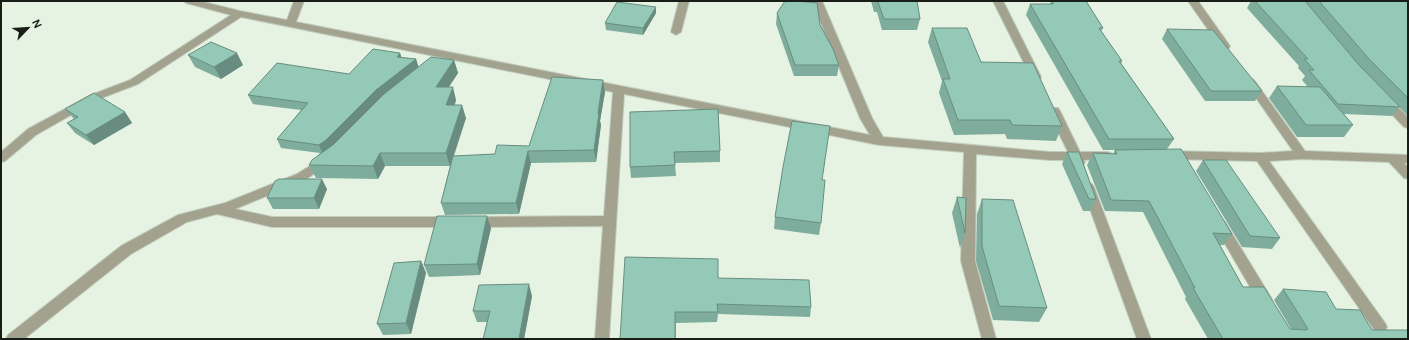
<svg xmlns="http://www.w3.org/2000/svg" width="1409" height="340" font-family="'DM Sans',sans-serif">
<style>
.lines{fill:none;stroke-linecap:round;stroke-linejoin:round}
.minor-casing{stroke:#c1ccbd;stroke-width:2}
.minor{fill:#a3a28f;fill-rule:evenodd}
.wall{fill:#7fad9d}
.shaded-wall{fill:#688d80}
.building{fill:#94c9b7;stroke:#688d80}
</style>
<rect width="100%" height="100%" fill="#e6f3e2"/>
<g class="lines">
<defs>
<g id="minor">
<path d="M184 1H200L240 11 287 20 294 1H304L296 22 870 135 860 118 812 1H822L872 118 883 137 1050 152H1068L1048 111 1050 108H1058L1060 111 1080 152H1107L1111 153 1113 156 1111 159 1084 160 1085 162 1083 165 1079 166 1075 165 1072 160H1050L976 154 975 261 996 339H982L961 261 964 152 879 145 624 94 609 339H595L603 226 473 227 468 225 467 222 468 219 473 217 604 216 613 92 241 17 138 84 99 99 36 135 5 161 1 162V152L28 129 91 95 130 80 231 15 186 3Z"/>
<path d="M679 1H689L681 32 676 35 671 32Z"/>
<path d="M993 1H1003L1041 77 1040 79H1032Z"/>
<path d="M1188 1H1198L1230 46 1229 48H1221Z"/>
<path d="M1250 79 1254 80 1305 151 1408 155V163H1404L1408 167V179L1404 178 1389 162 1302 159 1269 161 1385 323 1387 327 1385 331 1380 333 1375 331 1257 161 1169 159 1165 158 1163 155 1165 152 1169 151 1260 153 1293 151 1245 82Z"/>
<path d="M1384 96 1388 98 1408 117V128L1404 127 1380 102 1379 100 1380 98Z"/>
<path d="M324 157 328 158 330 161 328 164 305 180 235 209 272 217H451L456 219 457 222 456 225 451 227H272L217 214 187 222 131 254 24 339H6L8 335 121 246 178 215 225 203 297 174Z"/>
<path d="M1088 183 1092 184 1094 187 1151 339H1137L1082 187 1084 184Z"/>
<path d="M1220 220 1225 222 1270 296 1272 300 1270 304 1265 306 1260 304 1214 225 1215 222Z"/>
</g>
</defs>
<use href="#minor" class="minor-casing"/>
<use href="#minor" class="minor"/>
</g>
<g class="wall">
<path d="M871 1H917L920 19 917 30H882L877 12H874Z"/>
<path d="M1051 1H1086L1103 28 1101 31 1122 61 1121 63 1174 139 1167 149 1232 234 1224 245H1220L1243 287 1290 329H1291L1274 300 1283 289 1336 309 1372 330 1408 339H1208L1185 299 1186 297 1143 212 1105 211 1087 165 1093 153 1113 154 1115 150H1103L1026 15 1030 4H1050Z"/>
<path d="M1251 1H1408V116L1399 107 1392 116 1344 114 1353 125 1344 137H1297L1269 98 1277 86 1308 87 1302 80 1305 76 1298 68 1299 66 1247 8Z"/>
<path d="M656 13 643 35 606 30 605 23Z"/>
<path d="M777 13 820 25 839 65 837 76H794L776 24Z"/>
<path d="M932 28 981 62 1062 126 1056 141 1007 139 1005 134 954 135 939 93 942 81 928 42Z"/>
<path d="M1167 29 1262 91 1255 101H1205L1162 39Z"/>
<path d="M400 53 401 57 416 59 418 67 454 60 458 73 449 87 456 100 455 105 466 118 454 156 495 154 529 146 605 92 600 121 601 125 596 162 531 163 519 214 445 215 441 203 450 166H385L378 179 316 178 309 165 320 153 281 148 277 139 301 110 253 104 248 95 349 74Z"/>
<path d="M188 55 243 65 221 79 195 67Z"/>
<path d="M65 109 125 112 132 123 94 145 75 133 67 123 74 119Z"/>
<path d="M630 112 720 151V162L675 163 676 176 631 178 630 167Z"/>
<path d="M1067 152 1096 199 1090 211H1083L1062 164Z"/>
<path d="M1203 160 1280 238 1272 249 1242 247 1196 171Z"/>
<path d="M327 189 319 209H273L267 198Z"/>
<path d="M957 197 965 233 960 248 952 213Z"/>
<path d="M982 199 1047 308 1039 322 993 320 976 261 977 214Z"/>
<path d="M775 217 821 223 819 235 774 229Z"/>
<path d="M491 228 480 275 429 277 424 265Z"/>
<path d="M421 261 426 273 411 334 383 335 377 324Z"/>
<path d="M718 278 811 307 810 317 718 314 717 322 676 323V339H620Z"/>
<path d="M532 296 524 339H483L487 322H477L473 311Z"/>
</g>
<g class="shaded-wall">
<path d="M656 7V13L643 35V28Z"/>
<path d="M237 53 243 65 221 79 214 67Z"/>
<path d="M400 53 403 62 397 57Z"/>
<path d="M416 59 419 68 379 99 330 149 323 154 319 145 376 90Z"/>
<path d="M454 60 458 73 440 100 436 87Z"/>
<path d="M603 80 605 92 600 121 601 125 596 162 594 150 598 113Z"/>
<path d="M453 87 456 100 450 118 446 105Z"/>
<path d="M462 105 466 118 450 166 446 153Z"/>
<path d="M125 112 132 123 94 145 86 135Z"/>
<path d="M528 151 531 163 519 214 516 203Z"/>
<path d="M380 153 385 166 378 179 373 166Z"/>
<path d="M322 179 327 189 319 209 314 198Z"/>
<path d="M487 216 491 228 480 275 477 264Z"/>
<path d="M421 261 426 273 411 334 406 323Z"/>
<path d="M529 284 532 296 524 339H519Z"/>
</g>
<g class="building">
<path d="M785 1H796L817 3 820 25 833 49 839 65H795L777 13Z"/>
<path d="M875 1H917L920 19H884L878 2Z"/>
<path d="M1051 1H1086L1103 28H1099L1122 61H1119L1174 139H1109L1030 4H1054Z"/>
<path d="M1255 1H1305L1359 65 1400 107 1338 104 1309 70H1314L1304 59H1308Z"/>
<path d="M1319 1H1408V98L1369 59Z"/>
<path d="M617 2 656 7 643 28 605 23Z"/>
<path d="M932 28H967L981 62 1033 63 1062 126 1012 125 1010 120H958L943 79H950Z"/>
<path d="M1167 29 1213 30 1262 91H1211Z"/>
<path d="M211 42 237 53 214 67 188 55Z"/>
<path d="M373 49 400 53 397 57 416 59 376 90 326 140 319 145 277 139 308 103 248 95 277 63 349 74Z"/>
<path d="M431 57 454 60 436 87H453L446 105H462L446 153H380L373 166 309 165 312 160 334 144 384 94Z"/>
<path d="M552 77 603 80 598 113H599L594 150 528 151 516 203H441L453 156 495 154 497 145 529 146Z"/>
<path d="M1277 86 1320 87 1353 125H1306Z"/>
<path d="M94 93 125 112 86 135 67 123 78 117 65 109Z"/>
<path d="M718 109 720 151 674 152 675 165 630 167V112Z"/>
<path d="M792 121 830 126 822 180H825L821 223 775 217 783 167Z"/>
<path d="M1181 149 1232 234 1213 233 1243 287H1264L1290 329 1306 330 1308 329 1283 289 1326 292 1336 309 1360 310 1372 330H1408V339H1223L1193 288H1195L1149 201 1111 200 1093 153 1117 154 1115 150Z"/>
<path d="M1067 152H1079L1096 199H1089Z"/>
<path d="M1203 160H1226L1280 238 1250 236Z"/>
<path d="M279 179H322L314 198H267L275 181Z"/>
<path d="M957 197 966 198 965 233Z"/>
<path d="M982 199 1013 200 1047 308 999 306 982 246Z"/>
<path d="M437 216H487L477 264 424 265Z"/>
<path d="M625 257 718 259V278L809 280 811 307 717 304 718 312H675V339H620Z"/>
<path d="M421 261 406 323 377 324 394 263Z"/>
<path d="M529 284 519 339H520H483L490 311H473L479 285Z"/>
</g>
<rect width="1409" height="340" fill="none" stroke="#181d17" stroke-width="4"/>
<g transform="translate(28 28) rotate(65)" stroke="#e6f3e2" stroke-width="3" paint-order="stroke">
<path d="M0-3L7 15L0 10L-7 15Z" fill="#181d17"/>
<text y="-6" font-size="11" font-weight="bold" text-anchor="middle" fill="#181d17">N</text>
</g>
</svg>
